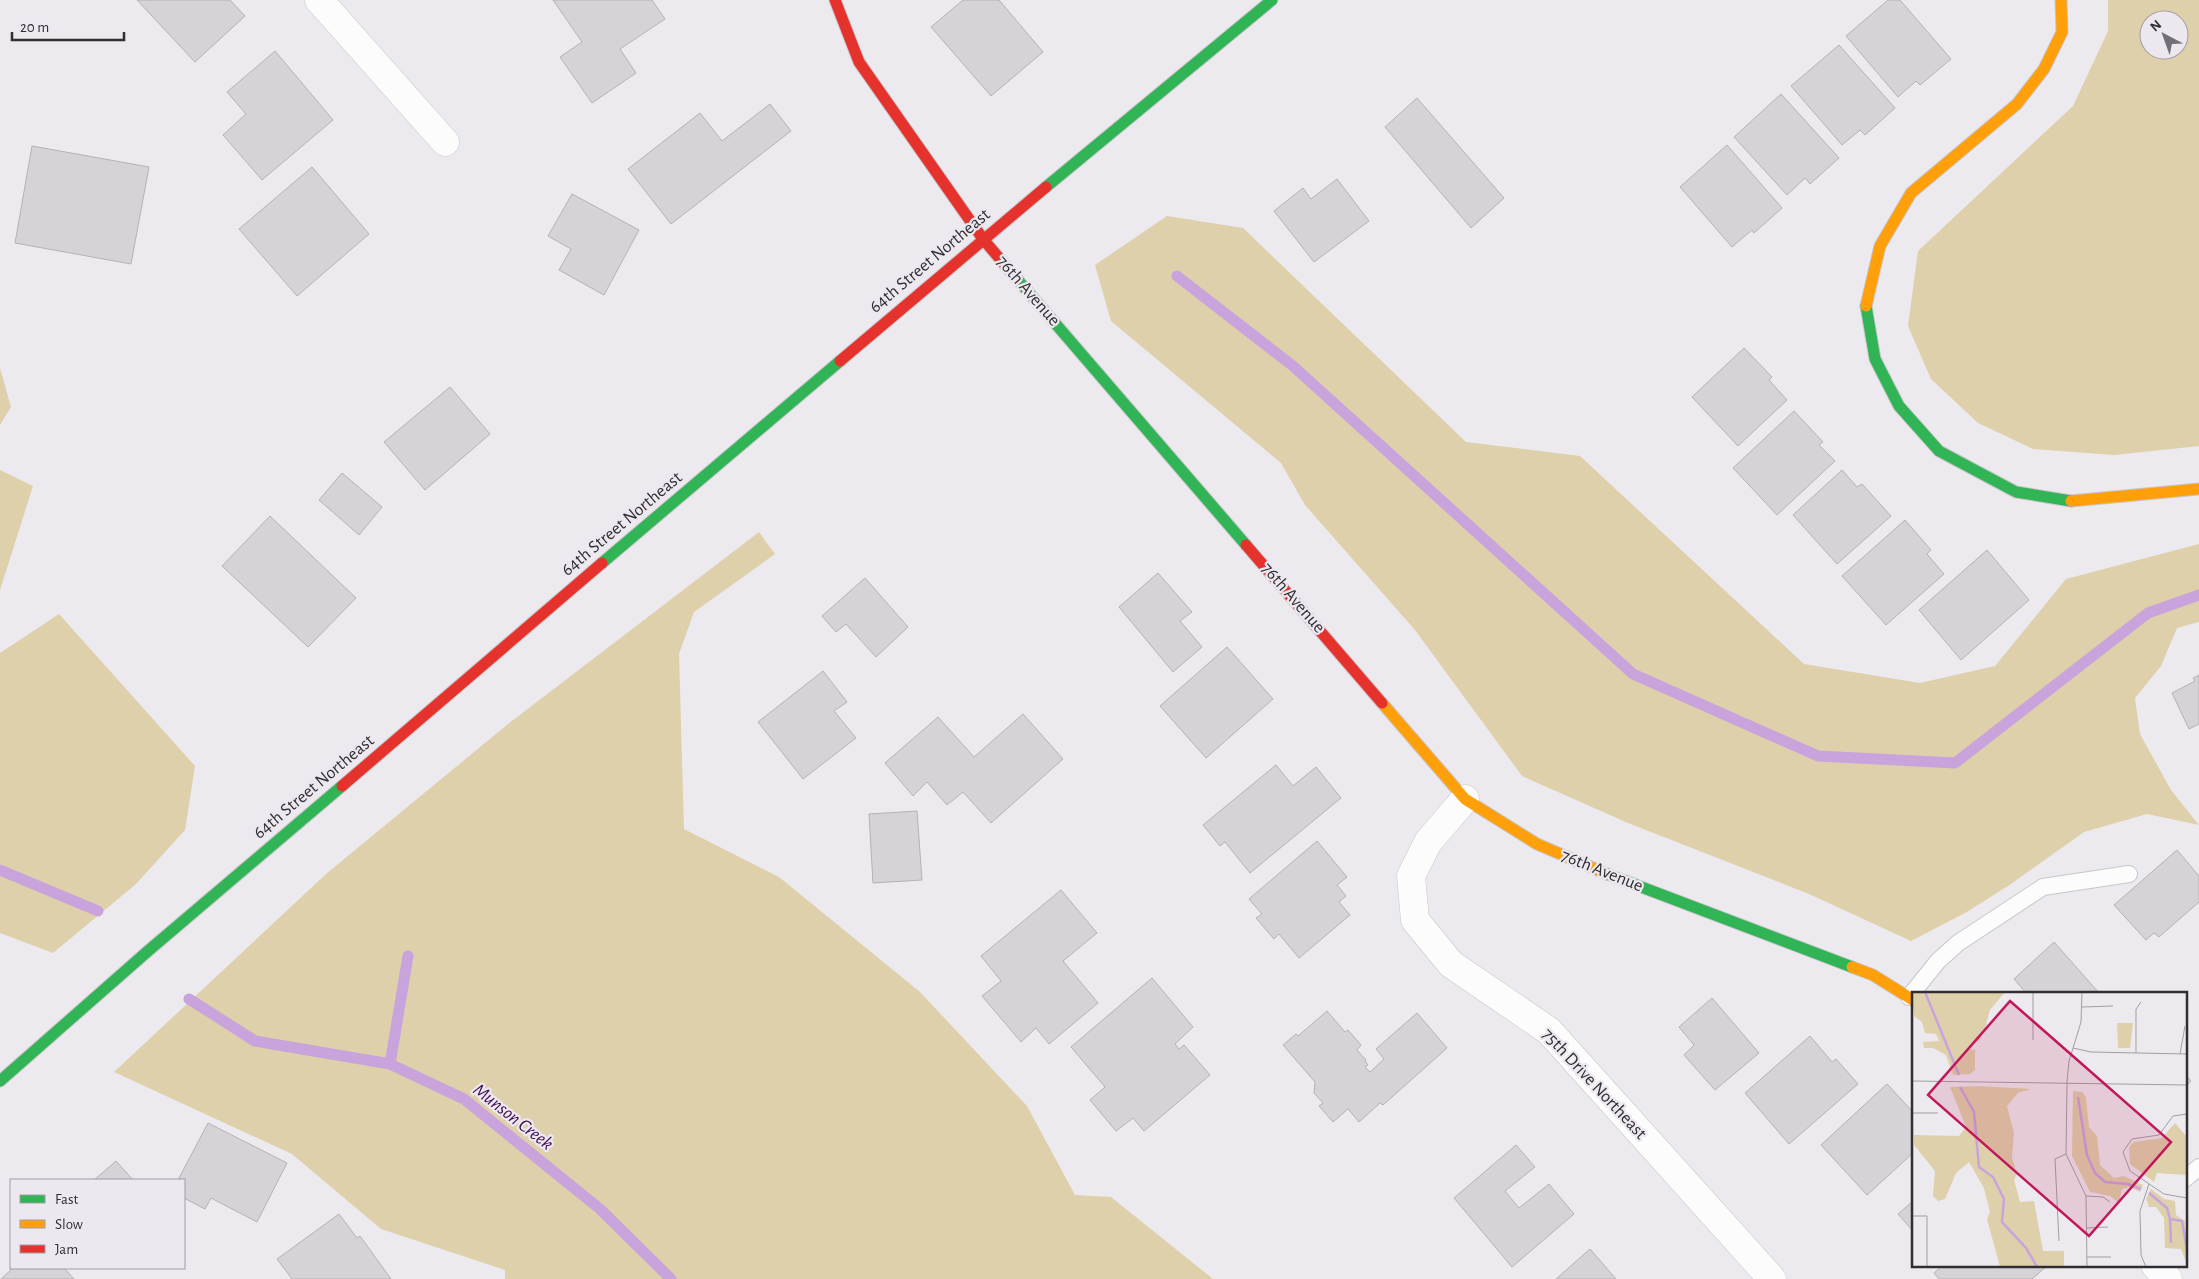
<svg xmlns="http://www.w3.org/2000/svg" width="2199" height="1279" font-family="'Alegreya Sans',sans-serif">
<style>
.green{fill:#ded0aa;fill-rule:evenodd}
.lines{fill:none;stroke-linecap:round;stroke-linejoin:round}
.stream{stroke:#c8a3dc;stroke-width:11}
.building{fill:#d5d3d7;stroke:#b4b2b5}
.lane-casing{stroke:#c8c6c9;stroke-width:18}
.street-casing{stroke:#c8c6c9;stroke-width:29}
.fast-casing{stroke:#c8c6c9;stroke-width:13}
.slow-casing{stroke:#c8c6c9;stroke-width:13}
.jam-casing{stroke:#c8c6c9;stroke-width:13}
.lane{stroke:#fcfcfc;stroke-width:16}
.street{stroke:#fcfcfc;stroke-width:28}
.fast{stroke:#30b455;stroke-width:11}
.slow{stroke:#ff9f0a;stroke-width:11}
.jam{stroke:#e5322d;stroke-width:11}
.labels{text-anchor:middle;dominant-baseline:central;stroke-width:4.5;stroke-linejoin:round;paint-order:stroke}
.street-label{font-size:18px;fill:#302e31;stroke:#ede8f0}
.water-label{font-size:19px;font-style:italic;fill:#3f0d55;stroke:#ede8f0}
.inset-river{fill:none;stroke:#c8a3dc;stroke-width:2.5}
.inset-road{fill:none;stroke:#a19fa2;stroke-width:1}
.view{fill:#c2185b;fill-opacity:0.15;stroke:#c2185b;stroke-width:2.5}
.inset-edge{fill:none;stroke:#302e31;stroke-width:2.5}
</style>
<rect width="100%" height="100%" fill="#eceaee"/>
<g class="green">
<path d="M2108 0H2199V446L2114 455 2033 449 1978 423 1931 379 1908 326 1918 251 2073 106 2108 31ZM2149 20H2179V50H2149Z"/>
<path d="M1167 216 1243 228 1466 442 1580 456 1804 664 1920 683 1995 666 2066 579 2199 544V622L2177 628 2161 666 2135 698 2140 734 2171 790 2199 825 2147 814 2084 832 2008 886 1965 913 1911 941 1809 894 1628 823 1522 776 1415 630 1305 505 1281 463 1111 321 1095 265Z"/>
<path d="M0 368 11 407 0 425Z"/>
<path d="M0 470 33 486 0 590Z"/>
<path d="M759 532 775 554 694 612 679 654 684 829 779 877 920 992 1027 1106 1075 1195 1111 1197 1213 1279H505V1270L381 1229 292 1154 114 1072 326 874 508 724Z"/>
<path d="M59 614 195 766 185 830 136 884 53 953 0 933V653Z"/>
</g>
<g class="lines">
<g class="stream">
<path d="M1177 276 1293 366 1633 674 1818 756 1955 763 2148 613 2199 595"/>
<path d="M0 870 98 911"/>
<path d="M189 999 255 1041 390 1064 464 1099 600 1209 671 1279"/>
<path d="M390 1064 408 956"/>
</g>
</g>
<g class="building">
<path d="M137 0H230L245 16 195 62Z"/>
<path d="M553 0H652L665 19 620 49 636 73 592 103 560 57 582 42Z"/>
<path d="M963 0H999L1043 52 991 96 931 27Z"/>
<path d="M1888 0H1900L1951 59 1920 85 1916 81 1898 97 1846 36Z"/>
<path d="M1839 45 1895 108 1865 135 1860 130 1842 145 1791 86Z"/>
<path d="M275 51 333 120 262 180 223 135 246 114 227 92Z"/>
<path d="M1781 94 1839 158 1810 184 1805 178 1787 195 1734 137Z"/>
<path d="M1417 98 1504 198 1471 228 1385 127Z"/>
<path d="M770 104 791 131 671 224 628 169 700 113 722 141Z"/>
<path d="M1727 145 1782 208 1754 233 1752 230 1732 247 1680 187Z"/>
<path d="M32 146 149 167 131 264 15 243Z"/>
<path d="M312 167 369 234 297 296 239 229Z"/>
<path d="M1337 179 1369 221 1314 262 1274 211 1303 188 1311 199Z"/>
<path d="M572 194 639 230 604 295 559 270 571 249 548 236Z"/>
<path d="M1744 348 1772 377 1769 380 1787 400 1738 446 1692 397Z"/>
<path d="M450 387 490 434 425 490 384 442Z"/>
<path d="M1794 411 1823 442 1819 445 1835 461 1777 515 1733 468Z"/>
<path d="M1842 470 1857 487 1862 484 1891 516 1837 564 1793 515Z"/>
<path d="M342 473 382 507 359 535 319 500Z"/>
<path d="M270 516 356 598 308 647 222 566Z"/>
<path d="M1905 520 1931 550 1927 554 1944 574 1886 625 1842 576Z"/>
<path d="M1987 550 2029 600 1961 660 1919 610Z"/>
<path d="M1158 573 1192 612 1180 621 1202 647 1173 672 1119 607Z"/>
<path d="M865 578 908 627 876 657 846 624 836 632 822 616Z"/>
<path d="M1227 647 1273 699 1206 758 1160 706Z"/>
<path d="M823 671 847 702 834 711 856 738 803 779 758 722Z"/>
<path d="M2199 675V724L2189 729 2172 693 2195 681 2193 678Z"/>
<path d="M1023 714 1063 759 991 823 963 792 947 805 927 782 913 796 885 763 938 717 974 757Z"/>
<path d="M1276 765 1293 786 1316 767 1341 798 1250 873 1225 842 1220 846 1203 825Z"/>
<path d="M917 811 922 880 873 883 869 814Z"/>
<path d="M1317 841 1347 877 1337 885 1346 896 1339 902 1350 915 1299 958 1279 934 1274 939 1256 918 1262 914 1249 899Z"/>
<path d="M2177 850 2199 876V902L2159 937 2154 933 2146 940 2114 905Z"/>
<path d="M1061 890 1097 933 1063 961 1098 1003 1049 1044 1036 1028 1021 1042 982 996 1001 981 981 956Z"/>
<path d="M2054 942 2099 993H2026L2014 979Z"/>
<path d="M1152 978 1193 1027 1175 1044 1179 1049 1184 1045 1210 1075 1144 1131 1133 1118 1116 1131 1090 1100 1105 1087 1071 1047Z"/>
<path d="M1712 998 1759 1053 1715 1090 1684 1055 1694 1045 1679 1027Z"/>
<path d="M1327 1011 1345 1032 1348 1030 1361 1045 1357 1050 1366 1060 1365 1061 1368 1065 1365 1067 1370 1072 1384 1059 1376 1049 1417 1013 1447 1048 1383 1105 1380 1103 1359 1122 1348 1109 1333 1122 1319 1106 1323 1103 1314 1093 1315 1082 1283 1045 1296 1034 1298 1036Z"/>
<path d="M1810 1036 1832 1062 1836 1059 1858 1084 1789 1144 1745 1093Z"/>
<path d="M2185 1074 2191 1081 2185 1087Z"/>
<path d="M1887 1084 1913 1112V1153L1867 1195 1821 1145Z"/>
<path d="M208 1123 287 1163 257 1222 211 1198 205 1209 184 1198V1180H178Z"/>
<path d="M1516 1145 1535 1167 1505 1191 1519 1208 1549 1184 1574 1214 1512 1267 1454 1198Z"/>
<path d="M116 1161 133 1180H94Z"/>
<path d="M1913 1201V1231L1898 1214Z"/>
<path d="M339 1214 357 1238 360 1236 391 1279H292L277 1259Z"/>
<path d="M1590 1249 1616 1279H1556Z"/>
<path d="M1943 1265H2048L2032 1279H1939L1934 1273Z"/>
<path d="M13 1268H64L74 1279H1Z"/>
</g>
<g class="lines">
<defs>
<g id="lane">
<path d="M1909 997 1938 961 1958 943 2043 887 2129 874"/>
<path d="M2185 1179 2199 1167"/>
</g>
<g id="street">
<path d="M319 0 445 142"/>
<path d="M1465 799 1428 842 1411 876 1415 920 1451 964 1549 1031 1772 1279"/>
<path d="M2155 1265 2168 1279"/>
</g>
<g id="fast">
<path d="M1046 187 1272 0"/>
<path d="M1017 279 1246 545"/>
<path d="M1866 306 1875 359 1899 406 1939 451 2016 492 2071 501"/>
<path d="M602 563 840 361"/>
<path d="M1607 874 1852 967"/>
<path d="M0 1081 148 951 342 786"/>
</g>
<g id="slow">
<path d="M1866 306 1880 246 1911 193 2017 104 2044 69 2062 32 2061 0"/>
<path d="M2071 501 2199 489"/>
<path d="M1382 703 1465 799 1537 844 1607 874"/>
<path d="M1852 967 1873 975 1913 1000"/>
</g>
<g id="jam">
<path d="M835 0 859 62 983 239 1017 279"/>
<path d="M840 361 1046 187"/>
<path d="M1246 545 1382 703"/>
<path d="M342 786 602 563"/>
</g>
</defs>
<use href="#lane" class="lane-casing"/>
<use href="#street" class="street-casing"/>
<use href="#fast" class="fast-casing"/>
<use href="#slow" class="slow-casing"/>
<use href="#jam" class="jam-casing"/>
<use href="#lane" class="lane"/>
<use href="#street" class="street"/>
<use href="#fast" class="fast"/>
<use href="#slow" class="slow"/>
<use href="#jam" class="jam"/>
</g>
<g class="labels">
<g class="street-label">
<text transform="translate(930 261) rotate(-40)">64th Street Northeast</text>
<text transform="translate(1028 291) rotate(49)">76th Avenue</text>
<text transform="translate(622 524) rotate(-40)">64th Street Northeast</text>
<text transform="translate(1293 598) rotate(49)">76th Avenue</text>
<text transform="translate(314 787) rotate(-40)">64th Street Northeast</text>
<text transform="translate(1602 871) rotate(22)">76th Avenue</text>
<text transform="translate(1594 1084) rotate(47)">75th Drive Northeast</text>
</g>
<g class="water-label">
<text transform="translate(513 1117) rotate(38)">Munson Creek</text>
</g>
</g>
<g transform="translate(1912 992)">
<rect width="275" height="275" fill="#eceaee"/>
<path d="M0 0H93L78 18 72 40 67 42 69 47 54 57 63 58V78L58 82 41 83 34 63 21 56H12L11 50 27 49 24 42 13 41 10 30 2 24ZM205 31H221L218 56H206ZM66 94 119 97 106 101 95 114 102 141 100 166 105 182 102 188 108 210 122 209 131 259H152V275H88L75 227 78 220 72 196 57 170 44 181 33 207 26 209 21 204 23 179 2 153V143L47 144 54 135 38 95ZM161 99 170 100 174 105 177 135 185 144 188 173 202 186 212 184 231 193 228 200 217 195 210 197 207 211 198 204 178 200 160 164ZM263 131 275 145V183L245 181 242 190 218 172 217 155 222 150 250 146ZM239 197 252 207 263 209 264 223 273 229 275 272 269 257 253 256 252 226 244 215H237L234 207Z" fill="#ded0aa"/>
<path class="inset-river" d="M13 0 47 83M48 95 62 120 67 175 81 185 92 207 90 230 114 256 125 275M166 105 175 163 183 181 193 190 216 192 229 197M237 201 255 216 258 227 270 229 275 258M258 227 259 251"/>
<path class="inset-road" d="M121 0V48M170 0 169 30 157 69 155 90 154 162 174 204 175 275M170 15 201 14M161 56 179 60 275 62M224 61V17L229 10M268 62 273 34M0 89 275 93M0 121H26M275 122 261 124 247 143 220 147 211 160 218 179 252 202 275 206M174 204 191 205 198 210M0 224H15V275M175 236 196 235M147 249 143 167 154 162M175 265H199M234 275 229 263 228 219 237 192"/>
<path class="view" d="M98 9 259 150 177 244 16 103Z"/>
<rect width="275" height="275" class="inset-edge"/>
</g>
<rect x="10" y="1179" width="175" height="90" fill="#ede8f0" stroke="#a19ea4"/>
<rect x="20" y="1195" width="25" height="8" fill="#30b455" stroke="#a19ea4"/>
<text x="55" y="1204" font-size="15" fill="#302e31">Fast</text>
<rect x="20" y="1220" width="25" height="8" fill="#ff9f0a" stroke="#a19ea4"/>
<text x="55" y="1229" font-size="15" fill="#302e31">Slow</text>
<rect x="20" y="1245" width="25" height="8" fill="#e5322d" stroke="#a19ea4"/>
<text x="55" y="1254" font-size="15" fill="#302e31">Jam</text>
<g transform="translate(2164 35) rotate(319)"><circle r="24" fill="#ede8f0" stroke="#a19ea4"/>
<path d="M0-4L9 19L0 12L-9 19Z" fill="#727073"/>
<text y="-8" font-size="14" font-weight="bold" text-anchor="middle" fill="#302e31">N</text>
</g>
<path d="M12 32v8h112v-8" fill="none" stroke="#302e31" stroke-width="2.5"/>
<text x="20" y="32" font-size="15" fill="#302e31" stroke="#ede8f0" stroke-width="4" paint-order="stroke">20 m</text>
</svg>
